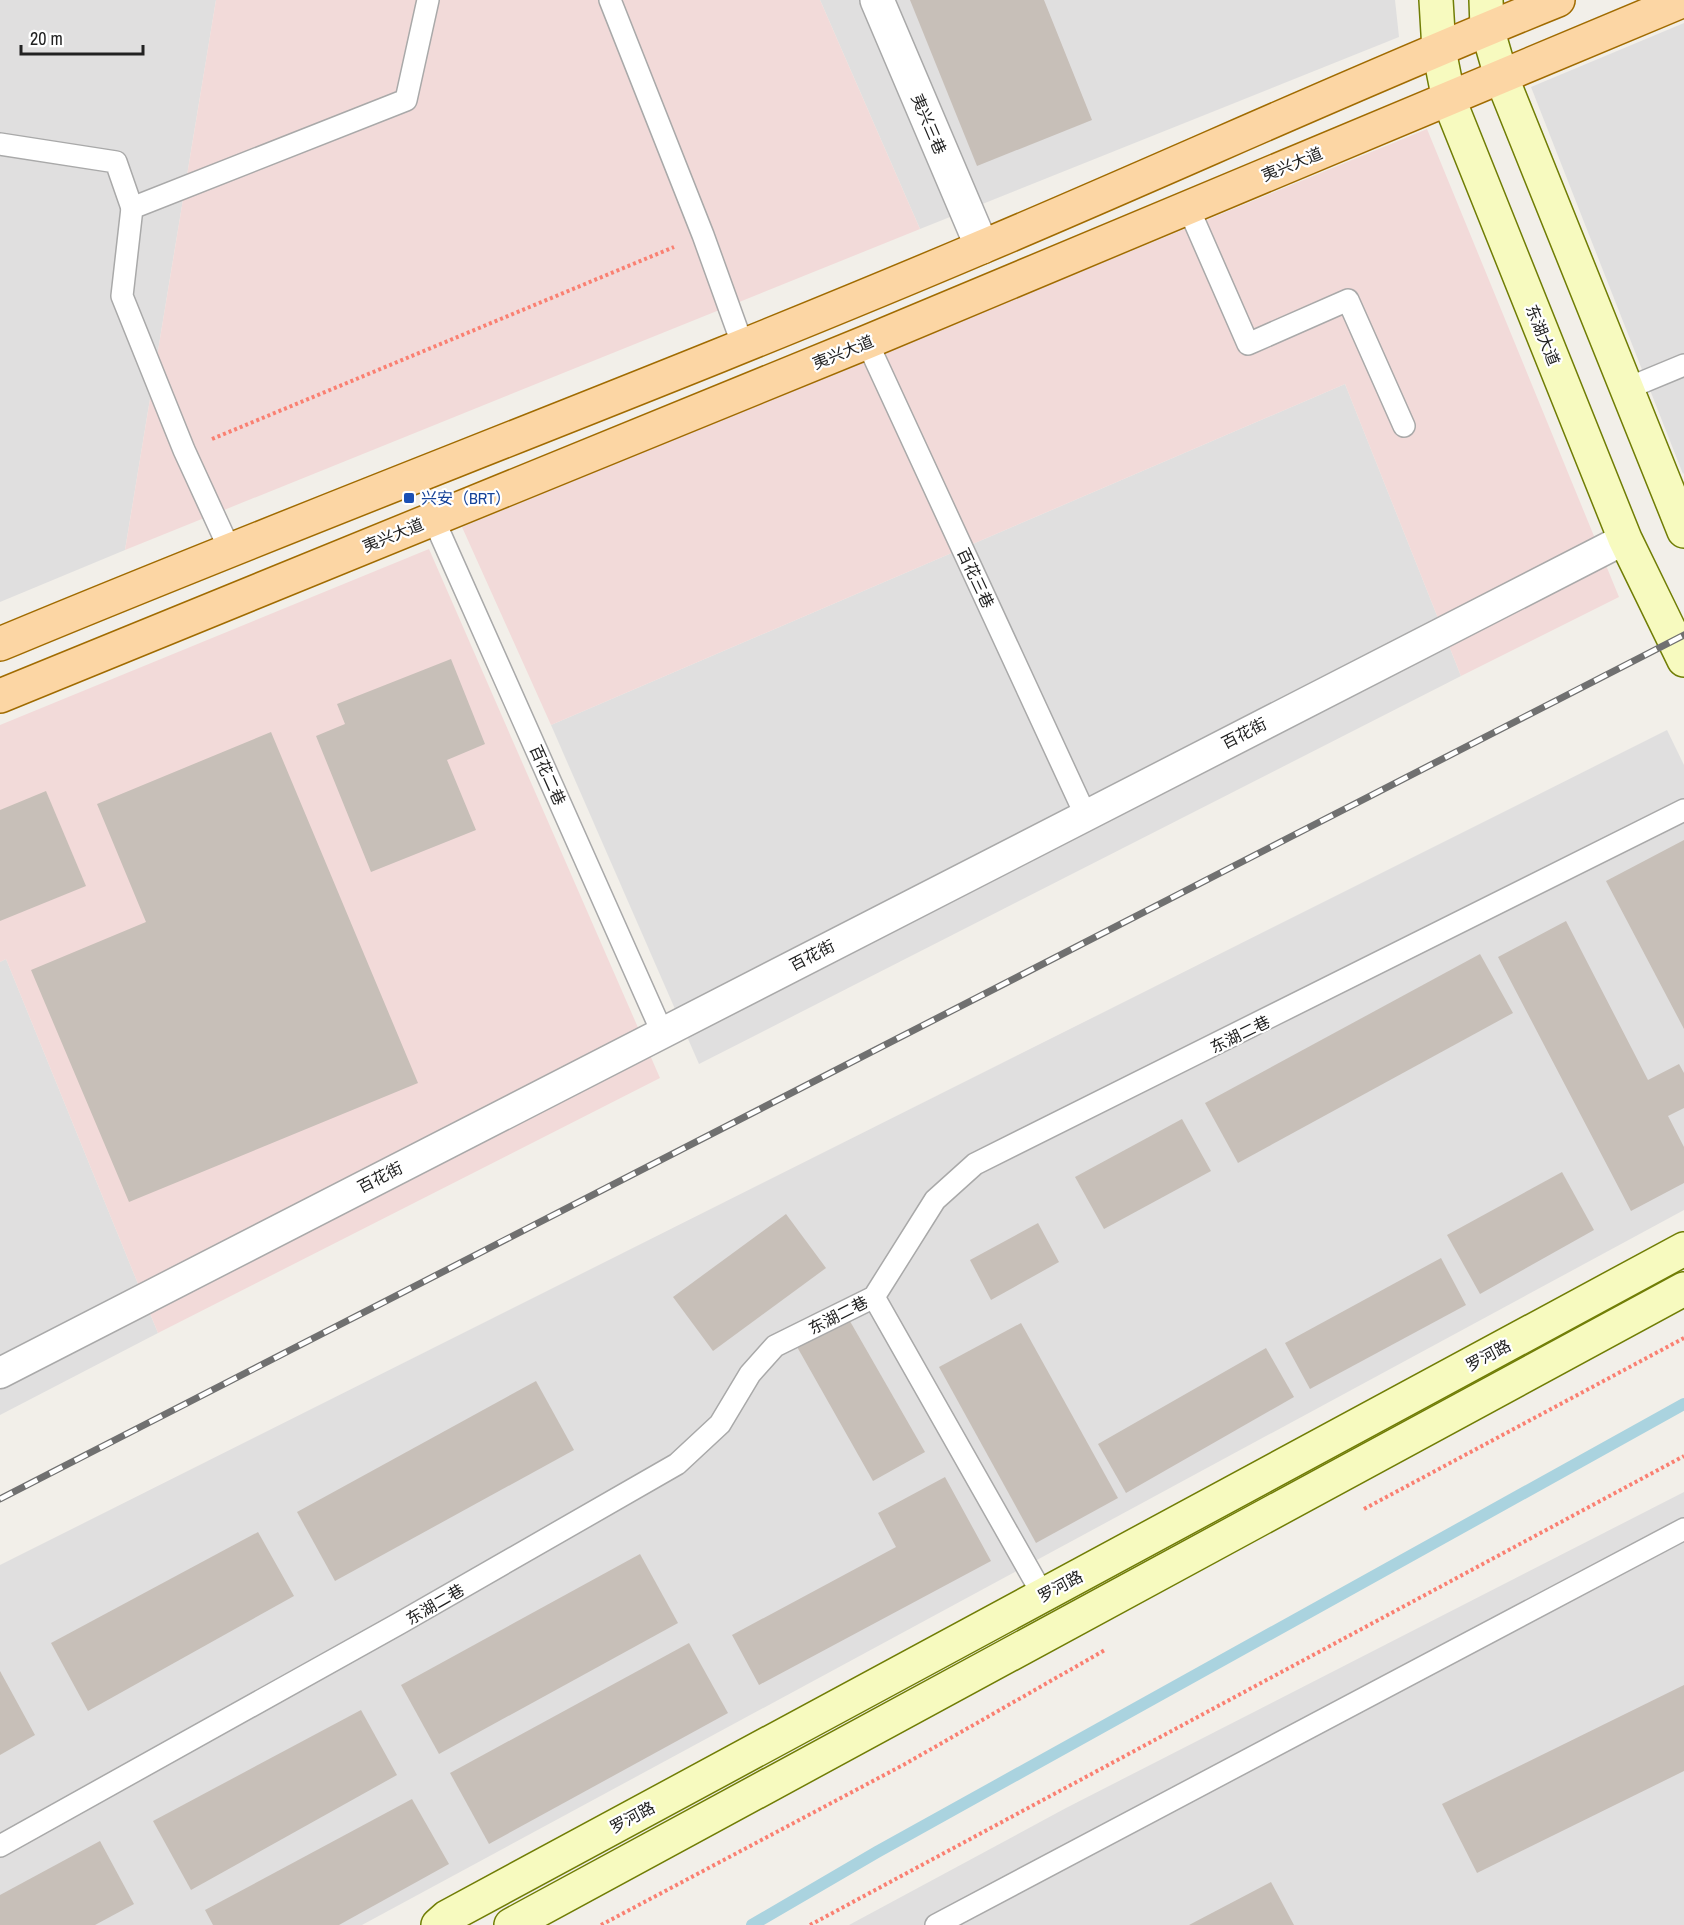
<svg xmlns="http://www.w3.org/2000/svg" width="1684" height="1925" font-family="'Archivo Narrow','Noto Sans SC',sans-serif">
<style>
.residential{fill:#e0dfdf}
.commercial{fill:#f2dad9}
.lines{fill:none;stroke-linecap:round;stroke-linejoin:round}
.stream{stroke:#aad3df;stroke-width:12}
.building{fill:#c7bfb8}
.service-casing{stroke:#a9a9a9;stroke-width:24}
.pedestrian-casing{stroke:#a9a9a9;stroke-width:33}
.minor-casing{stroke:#a9a9a9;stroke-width:36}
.secondary-casing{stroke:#707d05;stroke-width:36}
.primary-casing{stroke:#a06b00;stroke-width:36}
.path{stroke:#fa8072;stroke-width:4;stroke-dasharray:3 3;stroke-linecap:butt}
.service{stroke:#fff;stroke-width:21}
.pedestrian{stroke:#fff;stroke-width:30}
.minor{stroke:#fff;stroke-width:33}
.secondary{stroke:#f7fabf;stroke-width:33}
.primary{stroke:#fcd6a4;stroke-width:33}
.rail-casing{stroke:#707070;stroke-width:7}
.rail{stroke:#fff;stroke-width:4.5;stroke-dasharray:14;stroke-linecap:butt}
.transit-dot{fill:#1a4fb4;stroke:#fff;stroke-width:2}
.labels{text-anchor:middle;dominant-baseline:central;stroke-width:4.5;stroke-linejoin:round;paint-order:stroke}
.street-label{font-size:16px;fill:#222;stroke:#fff}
.transit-label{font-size:16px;fill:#164399;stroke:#fff;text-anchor:start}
</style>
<rect width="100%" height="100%" fill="#f2efe9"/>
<g class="residential">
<path d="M0 0H216L125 550 0 602Z"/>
<path d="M820 0H1395L1399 37 920 229Z"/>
<path d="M1684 23V473L1683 474 1531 87Z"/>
<path d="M1345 384 1461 676 699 1064 551 725Z"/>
<path d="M1667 730 1684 765V1210L362 1925H0V1565Z"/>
<path d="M6 959 158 1333 0 1415V962Z"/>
<path d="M1684 1492V1925H849L1066 1808Z"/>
</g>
<g class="commercial">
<path d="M216 0H820L920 229 125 550Z"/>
<path d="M1427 129 1619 597 1461 676 1345 384 551 725 462 527Z"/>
<path d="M429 549 660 1078 158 1333 6 959 0 962V725Z"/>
</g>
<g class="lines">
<path class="stream" d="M752 1925 877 1852 1684 1404"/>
</g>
<g class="building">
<path d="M910 0H1044L1092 120 977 166Z"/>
<path d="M451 659 485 744 447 760 476 830 371 872 316 736 345 724 337 704Z"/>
<path d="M271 732 418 1083 129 1202 31 970 146 922 97 804Z"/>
<path d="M46 791 86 886 0 921V810Z"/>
<path d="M1684 840V1029L1606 881Z"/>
<path d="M1566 921 1648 1080 1679 1064 1684 1073V1108L1668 1116 1684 1147V1183L1631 1211 1498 957Z"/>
<path d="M1480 954 1513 1013 1238 1163 1205 1103Z"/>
<path d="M1182 1119 1211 1171 1104 1229 1075 1177Z"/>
<path d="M1562 1172 1594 1230 1480 1294 1447 1235Z"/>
<path d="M786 1214 826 1268 713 1351 673 1297Z"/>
<path d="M1038 1223 1059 1262 991 1300 970 1260Z"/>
<path d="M1441 1258 1466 1305 1310 1389 1285 1343Z"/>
<path d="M847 1316 925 1452 873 1481 796 1345Z"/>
<path d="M1021 1323 1118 1498 1036 1543 939 1367Z"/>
<path d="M1266 1348 1294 1397 1126 1493 1098 1444Z"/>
<path d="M536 1381 574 1450 335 1581 297 1512Z"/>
<path d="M945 1477 991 1561 759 1685 732 1635 896 1547 878 1513Z"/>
<path d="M258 1532 294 1596 88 1711 51 1643Z"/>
<path d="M640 1554 678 1623 439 1754 401 1685Z"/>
<path d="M689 1643 728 1713 489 1844 450 1773Z"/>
<path d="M0 1671 35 1735 0 1755Z"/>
<path d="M1684 1685V1771L1477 1873 1442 1804Z"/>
<path d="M361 1710 397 1775 191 1890 153 1821Z"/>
<path d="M412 1799 449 1864 339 1925H213L205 1910Z"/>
<path d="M100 1841 134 1904 95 1925H0V1895Z"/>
<path d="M1271 1882 1294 1925H1189Z"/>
</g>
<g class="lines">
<defs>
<g id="service">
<path d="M610 0 703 235 743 346"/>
<path d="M0 144 116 162 132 208"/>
<path d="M1188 207 1248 344 1348 300 1404 426"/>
<path d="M867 342 1085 814"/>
<path d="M1626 389 1684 365"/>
<path d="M433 518 662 1032"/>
<path d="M229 548 184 450 122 296 132 208 406 100 428 0"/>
<path d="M874 1297 1043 1595"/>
<path d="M0 1846 400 1623 677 1464 720 1424 750 1374 775 1346 874 1297 935 1200 975 1164 1684 810"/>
<path d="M936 1925 1684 1529"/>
</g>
<path id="pedestrian" d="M0 1373 1625 539"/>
<path id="minor" d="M877 0 982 247"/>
<g id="secondary">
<path d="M1436 0 1439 50 1449 100 1625 539 1684 660"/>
<path d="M1486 0 1487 28 1501 76 1684 531"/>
<path d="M438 1925 447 1917 1684 1249"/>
<path d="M511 1925 1684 1289"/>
</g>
<g id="primary">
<path d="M0 644C326 508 657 385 982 247 1174 166 1364 78 1558 0"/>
<path d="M0 696 867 342 1684 0"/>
</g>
</defs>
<use href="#service" class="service-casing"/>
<use href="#pedestrian" class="pedestrian-casing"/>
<use href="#minor" class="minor-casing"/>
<use href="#secondary" class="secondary-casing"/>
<use href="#primary" class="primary-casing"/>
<g class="path">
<path d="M212 439 674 247"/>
<path d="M1364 1509 1684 1338"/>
<path d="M601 1925 905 1764 1105 1650"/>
<path d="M810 1925 1684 1456"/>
</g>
<use href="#service" class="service"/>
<use href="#pedestrian" class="pedestrian"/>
<use href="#minor" class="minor"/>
<use href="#secondary" class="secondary"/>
<use href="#primary" class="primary"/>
<defs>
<path id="rail" d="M0 1499 1684 635"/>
</defs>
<use href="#rail" class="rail-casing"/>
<use href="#rail" class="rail"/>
</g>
<rect class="transit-dot" x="403" y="492" width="12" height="12" rx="3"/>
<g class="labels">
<g class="street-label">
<text transform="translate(929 124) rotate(67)">夷兴三巷</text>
<text transform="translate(1292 164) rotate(-22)">夷兴大道</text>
<text transform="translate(1543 335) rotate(68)">东湖大道</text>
<text transform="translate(843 352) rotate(-22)">夷兴大道</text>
<text transform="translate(393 535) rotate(-22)">夷兴大道</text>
<text transform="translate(976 578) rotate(65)">百花三巷</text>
<text transform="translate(1244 733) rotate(-27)">百花街</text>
<text transform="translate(548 775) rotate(66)">百花二巷</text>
<text transform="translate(812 955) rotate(-27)">百花街</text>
<text transform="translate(1240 1034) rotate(-26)">东湖二巷</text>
<text transform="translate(380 1177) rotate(-27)">百花街</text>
<text transform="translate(838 1315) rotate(-27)">东湖二巷</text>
<text transform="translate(1488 1355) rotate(-28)">罗河路</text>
<text transform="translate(1060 1586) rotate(-28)">罗河路</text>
<text transform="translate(435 1604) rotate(-30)">东湖二巷</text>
<text transform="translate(632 1817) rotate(-28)">罗河路</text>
</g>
<g class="transit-label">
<text x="421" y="498">兴安（BRT）</text>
</g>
</g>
<path d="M21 45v9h122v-9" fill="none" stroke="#222222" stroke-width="3"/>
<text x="30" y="45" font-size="18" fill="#222222" stroke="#ffffff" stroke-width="4.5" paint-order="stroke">20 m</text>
</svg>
